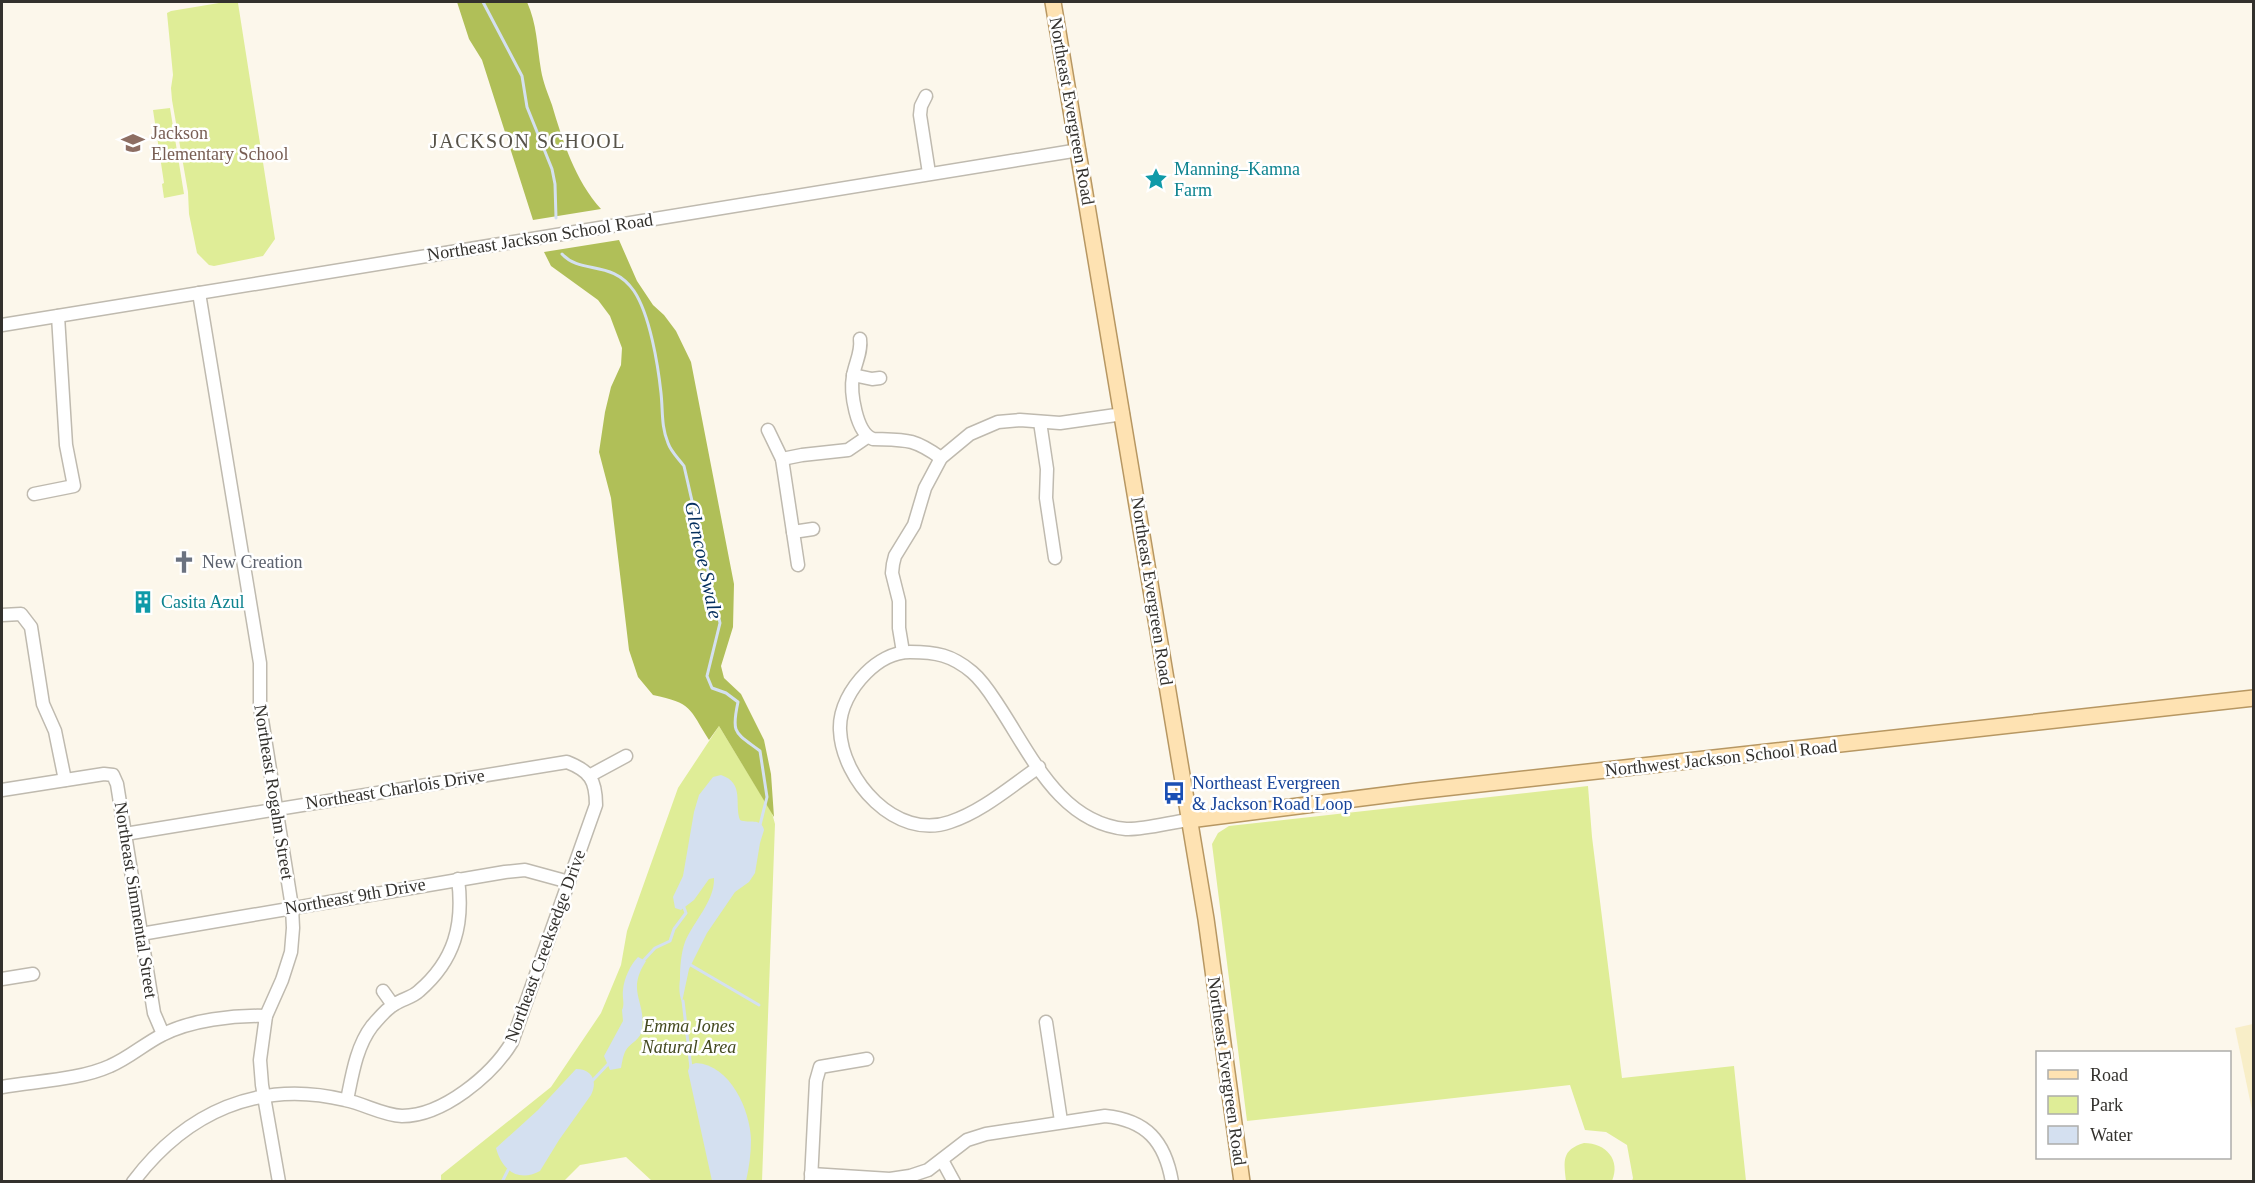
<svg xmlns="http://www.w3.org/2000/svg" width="2255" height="1183" font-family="'Times New Roman',serif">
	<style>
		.green { fill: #dfed97 }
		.forest { fill: #b0bf58 }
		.sand { fill: #f8eec8 }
		.water { fill: #d4e0f0 }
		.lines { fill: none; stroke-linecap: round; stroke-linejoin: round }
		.stream { stroke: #d4e0f0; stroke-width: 3 }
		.minor-casing { stroke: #bfbaaf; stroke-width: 15 }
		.major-casing { stroke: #b79762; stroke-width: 18 }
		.minor { stroke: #fff; stroke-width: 12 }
		.major { stroke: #fee2b2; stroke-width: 15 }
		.labels { text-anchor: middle; stroke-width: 5; stroke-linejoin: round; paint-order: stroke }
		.street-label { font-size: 18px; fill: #33312d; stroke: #fff }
		.education-label { font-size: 18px; fill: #785e54; stroke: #fff; text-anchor: start }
		.culture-label { font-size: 18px; fill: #0d838f; stroke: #fff; text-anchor: start }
		.worship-label { font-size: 18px; fill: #5b616d; stroke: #fff; text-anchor: start }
		.transit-label { font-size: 18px; fill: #164399; stroke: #fff; text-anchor: start }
		.park-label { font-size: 18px; font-style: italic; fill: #444a20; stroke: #fff }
		.neighbourhood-label { font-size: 20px; letter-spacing: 1.5px; fill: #575349; stroke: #fff }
		.water-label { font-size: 20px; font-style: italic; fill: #042f5e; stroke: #fff }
	</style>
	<rect width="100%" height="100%" fill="#fcf7eb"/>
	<g class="green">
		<polygon points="225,2 238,3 275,239 263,256 214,266 209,265 197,253 189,214 188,192 172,100 171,88 173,75 167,13 171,11"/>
		<polygon points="170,108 184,194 164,198 162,184 164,183 153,110"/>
		<polygon points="719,726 772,813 775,824 762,1181 652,1181 626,1157 580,1165 564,1181 441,1182 441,1175 551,1087 601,1013 621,965 627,931 678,788"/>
		<polygon points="1588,786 1592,837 1622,1078 1734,1066 1746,1181 1632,1181 1633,1178 1627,1145 1606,1132 1585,1130 1570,1085 1247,1121 1212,844 1218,833 1229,826"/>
		<path d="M1584 1143C1606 1143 1621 1160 1612 1181H1566C1564 1161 1561 1150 1584 1143Z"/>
	</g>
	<g class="forest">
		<path d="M457 2H527C537 24 537 46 541 70 543 82 548 94 552 105 563 142 575 180 601 209L533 220 482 60 469 39Z"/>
		<path d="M619 240 637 281 653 305 664 315 676 331 691 362 734 584 733 627 721 666 724 678 741 694 764 740 771 774 774 817 719 726 709 740C689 708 692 703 653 695L638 677 629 650 611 498 599 452 605 412 611 387 621 365 622 348 610 316 598 300 551 266 544 252Z"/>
	</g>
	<polygon class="sand" points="2253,1024 2254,1024 2253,1115 2235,1028"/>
	<g class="water">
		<path d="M721 775C745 783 734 804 740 820 749 824 761 817 764 830L760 843 755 873 749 882 735 892 707 933 689 969 682 1002C679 995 679 987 680 979 680 967 681 953 685 942 693 922 715 901 714 878L709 879 694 900 681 910 675 908 673 897 683 876 694 812 699 795 713 777Z"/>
		<path d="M638 957 646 961C626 992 646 1000 642 1029 641 1040 631 1042 626 1050 623 1055 622 1063 621 1068L610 1070 604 1056 623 1021 622 1010C625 1004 622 998 623 990 624 979 630 965 638 957Z"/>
		<path d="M696 1063C730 1065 750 1109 751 1140 751 1154 749 1168 746 1181H712L688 1071 690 1065Z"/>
		<path d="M576 1069C592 1069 598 1081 591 1095L559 1140 540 1171C518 1183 502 1170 496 1148L538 1110Z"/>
	</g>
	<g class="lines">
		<g class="stream">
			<polyline points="483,2 522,76 527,107 552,169 555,184 556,218"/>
			<path d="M562 254C581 275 612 259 634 291 650 315 658 365 661 393 663 411 661 426 668 443 671 452 679 459 684 466L720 623 707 676 712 688 726 693 738 702C731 734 735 732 760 751L767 797 760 825"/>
			<polyline points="642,962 655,948 670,941 674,929 686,913 683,905"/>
			<polyline points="689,964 759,1005"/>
			<polyline points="683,1001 691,1068"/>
			<polyline points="593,1080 611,1061"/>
			<polyline points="502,1182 508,1170"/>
		</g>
		<g class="minor-casing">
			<g id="minor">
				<polyline points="926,96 921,106 920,115 929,173"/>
				<polyline points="199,293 260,663 260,707 292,907 293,928 291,952 282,980 266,1016 260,1060 262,1085 279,1182"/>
				<polyline points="2,325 1079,150"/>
				<path d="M860 339C862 352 855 363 853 376 850 392 856 433 873 439 906 440 913 438 941 458"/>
				<polyline points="853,375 872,379 880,378"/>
				<polyline points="1040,422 1047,469 1046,498 1055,558"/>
				<polyline points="768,430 782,459 798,565"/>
				<polyline points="782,459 802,455 848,450 867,437"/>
				<polyline points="34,494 74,486 66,445 58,316"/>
				<polyline points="793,532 813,529"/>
				<polyline points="2,615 21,614 31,627 43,704 55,731 65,780"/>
				<polyline points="903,652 899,628 899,601 892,573 893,564 895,556 914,525 925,488 941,458 970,434 998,422 1020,420 1060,423 1123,414"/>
				<path d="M1039 767C1011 786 983 811 950 822 896 841 842 780 840 730 839 709 851 688 866 673 877 662 893 652 910 652 936 652 952 655 972 672 984 682 992 696 1000 708 1032 757 1061 823 1126 829 1143 830 1172 822 1189 820"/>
				<polyline points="589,776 626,756"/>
				<polyline points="2,790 104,774 113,775 117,784 125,834 154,1013 163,1034"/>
				<path d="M125 834 567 762C590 771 596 780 596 805L512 1042C492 1075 443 1116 402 1116 382 1115 365 1104 345 1100 259 1079 186 1112 133 1182"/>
				<polyline points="141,934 505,872 525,870 569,882"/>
				<polyline points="2,979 33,974"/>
				<polyline points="383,991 393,1005"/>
				<polyline points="1046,1022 1061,1121"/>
				<path d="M2 1087C36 1081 79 1080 110 1066 129 1058 144 1044 162 1035 190 1020 234 1015 266 1016"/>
				<path d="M347 1100C352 1076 356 1047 372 1026 378 1019 387 1008 395 1004 403 999 413 997 419 991 455 960 464 924 458 879"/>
				<polyline points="942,1160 954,1182"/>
				<path d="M811 1174 890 1179 910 1176 928 1170 967 1140 986 1134 1105 1116C1146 1120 1165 1141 1172 1182"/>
				<polyline points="811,1180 816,1081 820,1067 867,1059"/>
			</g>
		</g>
		<g class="major-casing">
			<g id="major">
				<polyline points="1053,2 1206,919 1242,1182"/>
				<polyline points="1189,820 1417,791 2254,698"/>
			</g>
		</g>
		<use href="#minor" class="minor"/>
		<use href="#major" class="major"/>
	</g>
	<defs>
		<g id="school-bare" transform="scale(1.8)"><path d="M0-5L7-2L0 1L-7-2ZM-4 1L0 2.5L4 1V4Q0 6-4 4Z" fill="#8d6e63" stroke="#fff" stroke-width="2.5" paint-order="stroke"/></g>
		<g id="sight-bare" transform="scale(1.8)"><path d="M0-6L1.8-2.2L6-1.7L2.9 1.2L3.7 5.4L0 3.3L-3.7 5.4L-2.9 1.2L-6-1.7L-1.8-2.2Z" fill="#0f9aa8" stroke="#fff" stroke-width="2.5" paint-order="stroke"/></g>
		<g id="church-bare" transform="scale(1.8)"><path d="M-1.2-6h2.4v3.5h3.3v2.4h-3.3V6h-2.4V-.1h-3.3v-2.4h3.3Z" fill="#6b7280" stroke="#fff" stroke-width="2.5" paint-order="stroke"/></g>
		<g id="building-bare" transform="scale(1.8)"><path d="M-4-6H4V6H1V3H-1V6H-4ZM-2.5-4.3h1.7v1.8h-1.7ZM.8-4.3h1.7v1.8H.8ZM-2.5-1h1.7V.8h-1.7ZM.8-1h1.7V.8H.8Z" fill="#0f9aa8" stroke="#fff" stroke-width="2.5" paint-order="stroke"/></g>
		<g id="bus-bare" transform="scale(1.8)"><path d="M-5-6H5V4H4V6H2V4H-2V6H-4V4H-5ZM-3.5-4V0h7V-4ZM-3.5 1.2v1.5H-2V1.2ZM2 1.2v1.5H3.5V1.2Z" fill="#1a4fb4" stroke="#fff" stroke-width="2.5" paint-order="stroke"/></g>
	</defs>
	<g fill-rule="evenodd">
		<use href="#school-bare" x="133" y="143"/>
		<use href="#sight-bare" x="1156" y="179"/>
		<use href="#church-bare" x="184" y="562"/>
		<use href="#building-bare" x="143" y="602"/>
		<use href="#bus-bare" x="1174" y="793"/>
	</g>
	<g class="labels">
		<g class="street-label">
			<text transform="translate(1072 111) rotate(80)" y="6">Northeast Evergreen Road</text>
			<text transform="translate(540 237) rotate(-9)" y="6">Northeast Jackson School Road</text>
			<text transform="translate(1152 591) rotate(81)" y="6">Northeast Evergreen Road</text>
			<text transform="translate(1721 758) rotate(-6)" y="6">Northwest Jackson School Road</text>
			<text transform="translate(395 789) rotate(-9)" y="6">Northeast Charlois Drive</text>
			<text transform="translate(274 792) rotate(81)" y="6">Northeast Rogahn Street</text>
			<text transform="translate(355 896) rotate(-10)" y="6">Northeast 9th Drive</text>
			<text transform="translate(136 900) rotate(81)" y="6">Northeast Simmental Street</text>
			<text transform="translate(545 946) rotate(-70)" y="6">Northeast Creeksedge Drive</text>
			<text transform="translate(1227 1071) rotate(82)" y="6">Northeast Evergreen Road</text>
		</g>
		<g class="education-label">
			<text x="151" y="139">Jackson<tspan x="151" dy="21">Elementary School</tspan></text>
		</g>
		<g class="culture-label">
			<text x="1174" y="175">Manning–Kamna<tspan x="1174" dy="21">Farm</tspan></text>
			<text x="161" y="608">Casita Azul</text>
		</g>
		<g class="worship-label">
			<text x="202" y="568">New Creation</text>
		</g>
		<g class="transit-label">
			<text x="1192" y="789">Northeast Evergreen<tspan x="1192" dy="21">&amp; Jackson Road Loop</tspan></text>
		</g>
		<g class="park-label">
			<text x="689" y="1032">Emma Jones<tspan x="689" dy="21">Natural Area</tspan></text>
		</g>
		<g class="neighbourhood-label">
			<text x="528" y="148">JACKSON SCHOOL</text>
		</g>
		<g class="water-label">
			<text transform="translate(704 560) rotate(78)" y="7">Glencoe Swale</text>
		</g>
	</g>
	<rect width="2255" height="1183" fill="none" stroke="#33312d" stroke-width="6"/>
	<rect x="2036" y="1051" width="195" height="108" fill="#ffffff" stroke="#adadab" stroke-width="1.5"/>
	<rect x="2048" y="1070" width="30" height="9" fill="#fee2b2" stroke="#adadab" stroke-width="1.5"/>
	<text x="2090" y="1081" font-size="18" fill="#33312d">Road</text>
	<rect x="2048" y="1096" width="30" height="18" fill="#dfed97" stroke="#adadab" stroke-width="1.5"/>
	<text x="2090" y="1111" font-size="18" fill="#33312d">Park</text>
	<rect x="2048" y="1126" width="30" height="18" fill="#d4e0f0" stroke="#adadab" stroke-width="1.5"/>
	<text x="2090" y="1141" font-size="18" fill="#33312d">Water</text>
</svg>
